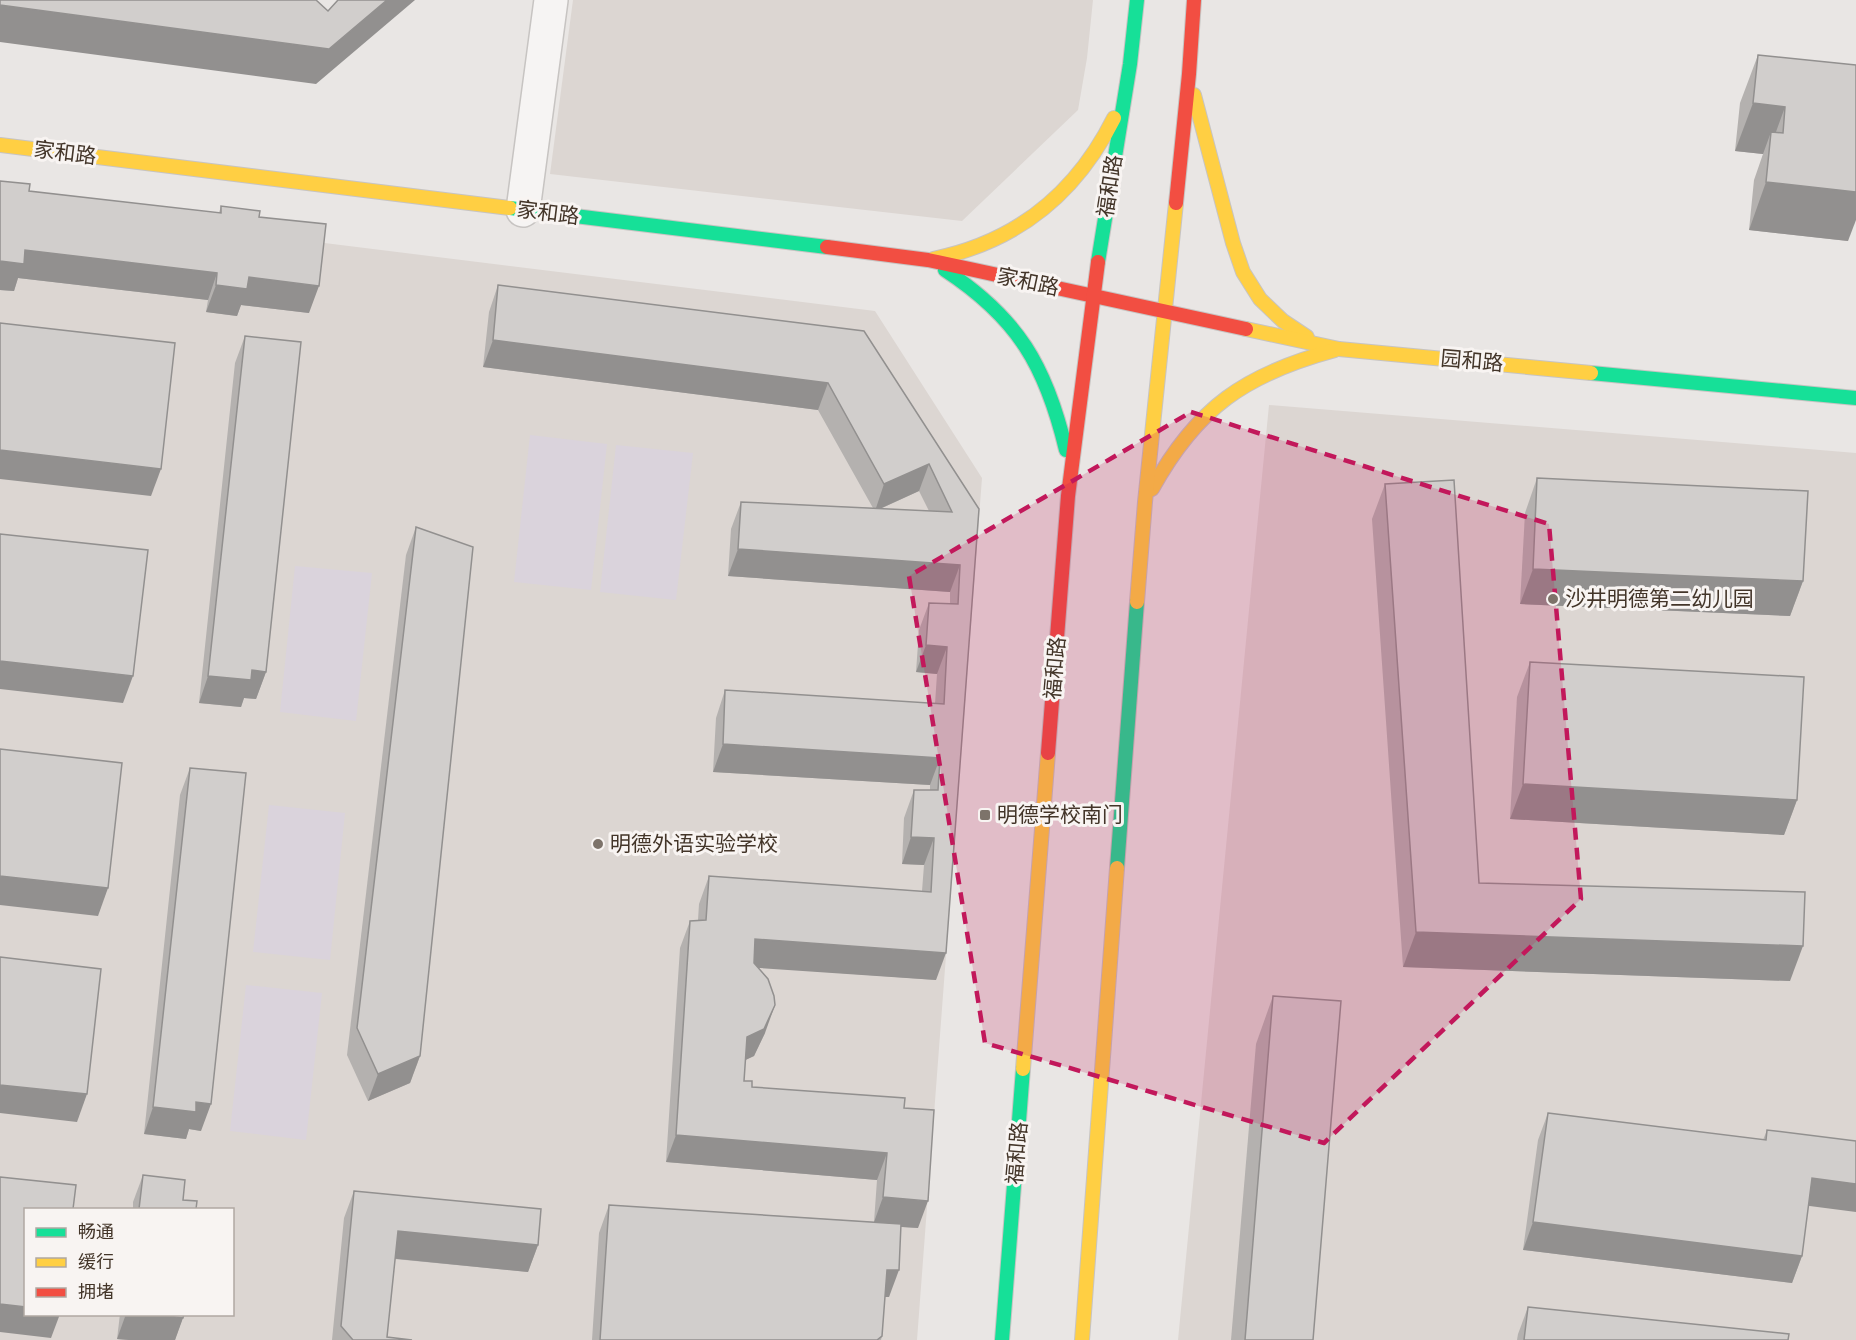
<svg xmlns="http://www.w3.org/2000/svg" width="1856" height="1340" font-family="'Sofia Sans Condensed','Noto Sans SC',sans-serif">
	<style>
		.built { fill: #dcd6d2; fill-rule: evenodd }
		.green { fill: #dad3dc }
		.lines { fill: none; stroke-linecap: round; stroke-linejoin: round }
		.street-casing { stroke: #c7c4c2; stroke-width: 36 }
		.fast-casing { stroke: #c7c4c2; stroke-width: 16 }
		.slow-casing { stroke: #c7c4c2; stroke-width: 16 }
		.jam-casing { stroke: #c7c4c2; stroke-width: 16 }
		.street { stroke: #f6f4f3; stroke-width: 33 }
		.fast { stroke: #16e098; stroke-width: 14 }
		.slow { stroke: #ffcf43; stroke-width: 14 }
		.jam { stroke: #f24e42; stroke-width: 14 }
		.wall { fill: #b4b1af; fill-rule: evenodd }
		.shaded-wall { fill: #92908f }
		.building { fill: #d1cecc; stroke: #92908f; stroke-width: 1.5 }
		.marked { fill: #c2185b; fill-opacity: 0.2; stroke: #c2185b; stroke-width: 4.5; stroke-dasharray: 12 8; stroke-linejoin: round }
		.poi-dot { fill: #7d736a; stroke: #f8f4f2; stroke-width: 2 }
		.labels { text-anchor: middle; stroke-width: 6; stroke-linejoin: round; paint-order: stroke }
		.street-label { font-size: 21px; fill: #433529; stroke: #f8f4f2 }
		.poi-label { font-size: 21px; fill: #433529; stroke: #f8f4f2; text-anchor: start }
	</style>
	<rect width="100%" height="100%" fill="#e9e6e4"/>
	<g class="built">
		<polygon points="573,0 1093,0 1087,58 1078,110 962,221 550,174"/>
		<path d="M0 203 875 311 982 478 917 1340H0ZM26 1210H232V1314H26Z"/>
		<polygon points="1269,405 1856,453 1856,1340 1178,1340"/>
	</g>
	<g class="green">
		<polygon points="530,435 607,444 591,590 514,582"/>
		<polygon points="616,445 693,453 676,600 600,592"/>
		<polygon points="295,566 372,573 356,721 280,712"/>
		<polygon points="269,805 345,813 330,960 253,952"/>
		<polygon points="246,985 322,993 306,1140 230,1131"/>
	</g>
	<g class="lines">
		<g class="street-casing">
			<polyline id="street" points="523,210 551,0"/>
		</g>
		<g class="fast-casing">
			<g id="fast">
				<polyline points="510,208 827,247"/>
				<polyline points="1098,262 1130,64 1137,0"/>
				<path d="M945 270C1018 318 1046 366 1066 450"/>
				<polyline points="1591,373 1856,398"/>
				<polyline points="1117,868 1137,602"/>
				<polyline points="1002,1340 1023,1069"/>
			</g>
		</g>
		<g class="slow-casing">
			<g id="slow">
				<polyline points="1194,95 1233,243 1243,272 1260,299 1283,321 1307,337"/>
				<polyline points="0,145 510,208"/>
				<path d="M933 259C1017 242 1076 194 1114 118"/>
				<polyline points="1246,329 1339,349 1591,373"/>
				<path d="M1152 489C1197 407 1246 374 1335 350"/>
				<polyline points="1137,602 1145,502 1176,203"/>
				<polyline points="1023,1069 1048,753"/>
				<polyline points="1082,1340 1117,868"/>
			</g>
		</g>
		<g class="jam-casing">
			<g id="jam">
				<polyline points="1176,203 1189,74 1194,0"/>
				<polyline points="827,247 928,260 1246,329"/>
				<polyline points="1048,753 1068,496 1098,262"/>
			</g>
		</g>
		<use href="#street" class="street"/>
		<use href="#fast" class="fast"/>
		<use href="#slow" class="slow"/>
		<use href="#jam" class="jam"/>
	</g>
	<g class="wall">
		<polygon points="1758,55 1856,65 1848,241 1749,230 1754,180 1763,154 1735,151 1740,103"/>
		<polygon points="0,181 29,191 219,213 221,206 259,217 309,313 241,305 237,316 206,312 208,300 18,278 14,291 0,290"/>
		<path d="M498 285 864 331 979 509 936 980 758 967 765 1033 754 1056 745 1060 744 1081 752 1087 904 1108 918 1228 901 1227 889 1297H885L882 1336 881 1340H592L599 1233 609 1205 874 1222 877 1180 666 1162 680 948 690 921 698 920 699 904 709 876 922 891 924 865 902 864 904 818 914 790H930V785L713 772 716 718 725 690 935 704 937 674 916 672 919 630 929 603 950 604V592L728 576 731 529 741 502 873 508 818 410 483 367 489 312ZM919 491 929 511 880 509Z"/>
		<polygon points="245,336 266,672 256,699 244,698 241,707 199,703 235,363"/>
		<polygon points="1537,478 1803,581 1790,616 1520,604 1525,513"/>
		<polygon points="1385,484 1479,883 1790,981 1403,967 1372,519"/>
		<polygon points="416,527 420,1056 410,1083 368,1101 347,1055 406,555"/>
		<polygon points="1530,662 1797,800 1784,835 1510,819 1517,697"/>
		<polygon points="190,768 201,1131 189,1129 186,1139 144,1134 180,795"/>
		<polygon points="1273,996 1313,1340 1231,1340 1256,1044"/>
		<polygon points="1548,1113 1763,1140 1767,1130 1808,1206 1802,1256 1792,1283 1523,1250 1538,1140"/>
		<polygon points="143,1175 183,1200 196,1209 133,1209 133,1202"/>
		<polygon points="354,1191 538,1245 528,1272 395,1259 387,1337 412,1340 332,1340 344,1218"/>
		<polygon points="1528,1307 1788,1340 1517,1340 1518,1334"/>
		<polygon points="120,1314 184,1314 175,1340 129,1340 117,1339"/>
	</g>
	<g class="shaded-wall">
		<polygon points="387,0 415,0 316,84 0,42 0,5 329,49"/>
		<polygon points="1753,103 1785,107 1769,151 1771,132 1763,154 1735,151"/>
		<polygon points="1766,182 1856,192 1856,220 1848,241 1749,230"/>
		<polygon points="25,250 217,273 208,300 18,278 14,291 0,290 0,261"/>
		<polygon points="249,277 319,286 309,313 241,305 237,316 206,312 216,285"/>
		<polygon points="493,340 828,383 818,410 483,367"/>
		<polygon points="0,450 161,469 151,496 0,479"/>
		<polygon points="929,464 919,491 875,511 884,484"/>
		<polygon points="738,549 960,565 950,592 728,576"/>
		<polygon points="1533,569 1803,581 1790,616 1520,604"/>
		<polygon points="926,645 947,647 937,674 916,672"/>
		<polygon points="0,661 133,676 123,703 0,689"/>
		<polygon points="252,670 266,672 256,699 244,698 241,707 199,703 208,676"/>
		<polygon points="723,744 940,758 930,785 713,772"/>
		<polygon points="1523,784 1797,800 1784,835 1510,819"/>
		<polygon points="911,837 934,838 924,865 902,864"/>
		<polygon points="0,876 108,888 98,916 0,905"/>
		<polygon points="1416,932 1803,946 1790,981 1403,967"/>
		<polygon points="755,939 946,953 936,980 745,967"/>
		<polygon points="775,1005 765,1033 754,1056 737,1064 747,1037"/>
		<polygon points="420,1056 410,1083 368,1101 378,1074"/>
		<polygon points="0,1085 87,1094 77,1122 0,1113"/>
		<polygon points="196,1102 211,1104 201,1131 189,1129 186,1139 144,1134 153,1107"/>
		<polygon points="676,1135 887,1153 877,1180 666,1162"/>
		<polygon points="1812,1178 1856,1184 1856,1212 1802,1205"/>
		<polygon points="883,1197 928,1201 918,1228 873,1225"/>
		<polygon points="1533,1222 1802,1256 1792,1283 1523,1250"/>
		<polygon points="398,1231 538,1245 528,1272 388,1258"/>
		<polygon points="887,1270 899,1270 889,1297 877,1297"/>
		<polygon points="0,1304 26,1307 26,1314 60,1314 51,1338 0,1332"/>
		<polygon points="126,1314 153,1314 183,1318 175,1340 129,1340 117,1339"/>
	</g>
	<g class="building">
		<polygon points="0,0 316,0 328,11 338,0 387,0 329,49 0,5"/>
		<polygon points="1758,55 1856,65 1856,192 1766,182 1771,132 1783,133 1785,107 1753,103"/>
		<polygon points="0,181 30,184 29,191 221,213 221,206 260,211 259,217 326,224 319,286 249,277 247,289 216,285 217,273 25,250 24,264 0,261"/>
		<polygon points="498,285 864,331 979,509 946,953 755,939 754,963 768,979 774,996 775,1005 764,1029 747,1037 744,1081 752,1081 752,1087 905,1098 904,1108 934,1110 928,1201 883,1197 887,1153 676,1135 690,921 706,920 709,876 931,892 934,838 911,837 914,790 938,790 940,758 723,744 725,690 944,704 947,647 926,645 929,603 958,604 960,565 738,549 741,502 952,512 929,464 884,484 828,383 493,340"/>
		<polygon points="0,323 175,343 161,469 0,450"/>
		<polygon points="245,336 301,342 266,672 252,670 251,680 208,676"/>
		<polygon points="1537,478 1808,491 1803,581 1533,569"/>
		<polygon points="1454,480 1479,883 1805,892 1803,946 1416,932 1385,484"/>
		<polygon points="416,527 473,547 420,1056 378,1074 357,1028"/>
		<polygon points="0,534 148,550 133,676 0,661"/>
		<polygon points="1530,662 1804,677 1797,800 1523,784"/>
		<polygon points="0,749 122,763 108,888 0,876"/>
		<polygon points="190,768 246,773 211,1104 196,1102 196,1112 153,1107"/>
		<polygon points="0,957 101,969 87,1094 0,1085"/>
		<polygon points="1273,996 1341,1001 1313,1340 1245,1340"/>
		<polygon points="1548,1113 1766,1140 1767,1130 1856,1141 1856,1184 1812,1178 1802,1256 1533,1222"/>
		<polygon points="143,1175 185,1180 183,1200 197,1201 196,1209 139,1209"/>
		<polygon points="0,1177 76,1185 73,1209 26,1209 26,1307 0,1304"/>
		<polygon points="354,1191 541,1209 538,1245 398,1231 387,1337 412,1340 353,1340 341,1326"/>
		<polygon points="609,1205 901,1224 899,1270 887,1270 882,1336 877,1340 600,1340"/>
		<polygon points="1528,1307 1789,1334 1788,1340 1524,1340"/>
		<polygon points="153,1314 184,1314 183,1318"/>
	</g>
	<path class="marked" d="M1191 412 1549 524 1581 899 1324 1143 985 1043 909 576Z"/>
	<g class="poi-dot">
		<circle cx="1553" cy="599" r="6"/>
		<rect x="979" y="809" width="12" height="12" rx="3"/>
		<circle cx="598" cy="844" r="6"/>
	</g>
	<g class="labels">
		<g class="street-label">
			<text transform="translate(65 153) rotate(7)" y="7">家和路</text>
			<text transform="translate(1110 186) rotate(-81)" y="7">福和路</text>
			<text transform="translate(548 213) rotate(7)" y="7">家和路</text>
			<text transform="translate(1028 282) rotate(12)" y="7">家和路</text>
			<text transform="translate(1472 361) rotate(5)" y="7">园和路</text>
			<text transform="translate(1055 668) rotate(-85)" y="7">福和路</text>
			<text transform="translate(1017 1153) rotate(-85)" y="7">福和路</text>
		</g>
		<g class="poi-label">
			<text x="1565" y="606">沙井明德第二幼儿园</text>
			<text x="997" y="822">明德学校南门</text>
			<text x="610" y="851">明德外语实验学校</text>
		</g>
	</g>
	<rect x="24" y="1208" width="210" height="108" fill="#f8f4f2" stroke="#b0a8a2" stroke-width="1.5"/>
	<rect x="36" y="1228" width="30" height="9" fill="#16e098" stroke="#b0a8a2" stroke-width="1.5"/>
	<text x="78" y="1238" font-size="18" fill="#433529">畅通</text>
	<rect x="36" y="1258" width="30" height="9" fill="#ffcf43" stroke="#b0a8a2" stroke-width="1.5"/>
	<text x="78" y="1268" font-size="18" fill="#433529">缓行</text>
	<rect x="36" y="1288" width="30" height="9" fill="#f24e42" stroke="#b0a8a2" stroke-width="1.5"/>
	<text x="78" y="1298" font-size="18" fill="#433529">拥堵</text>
</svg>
